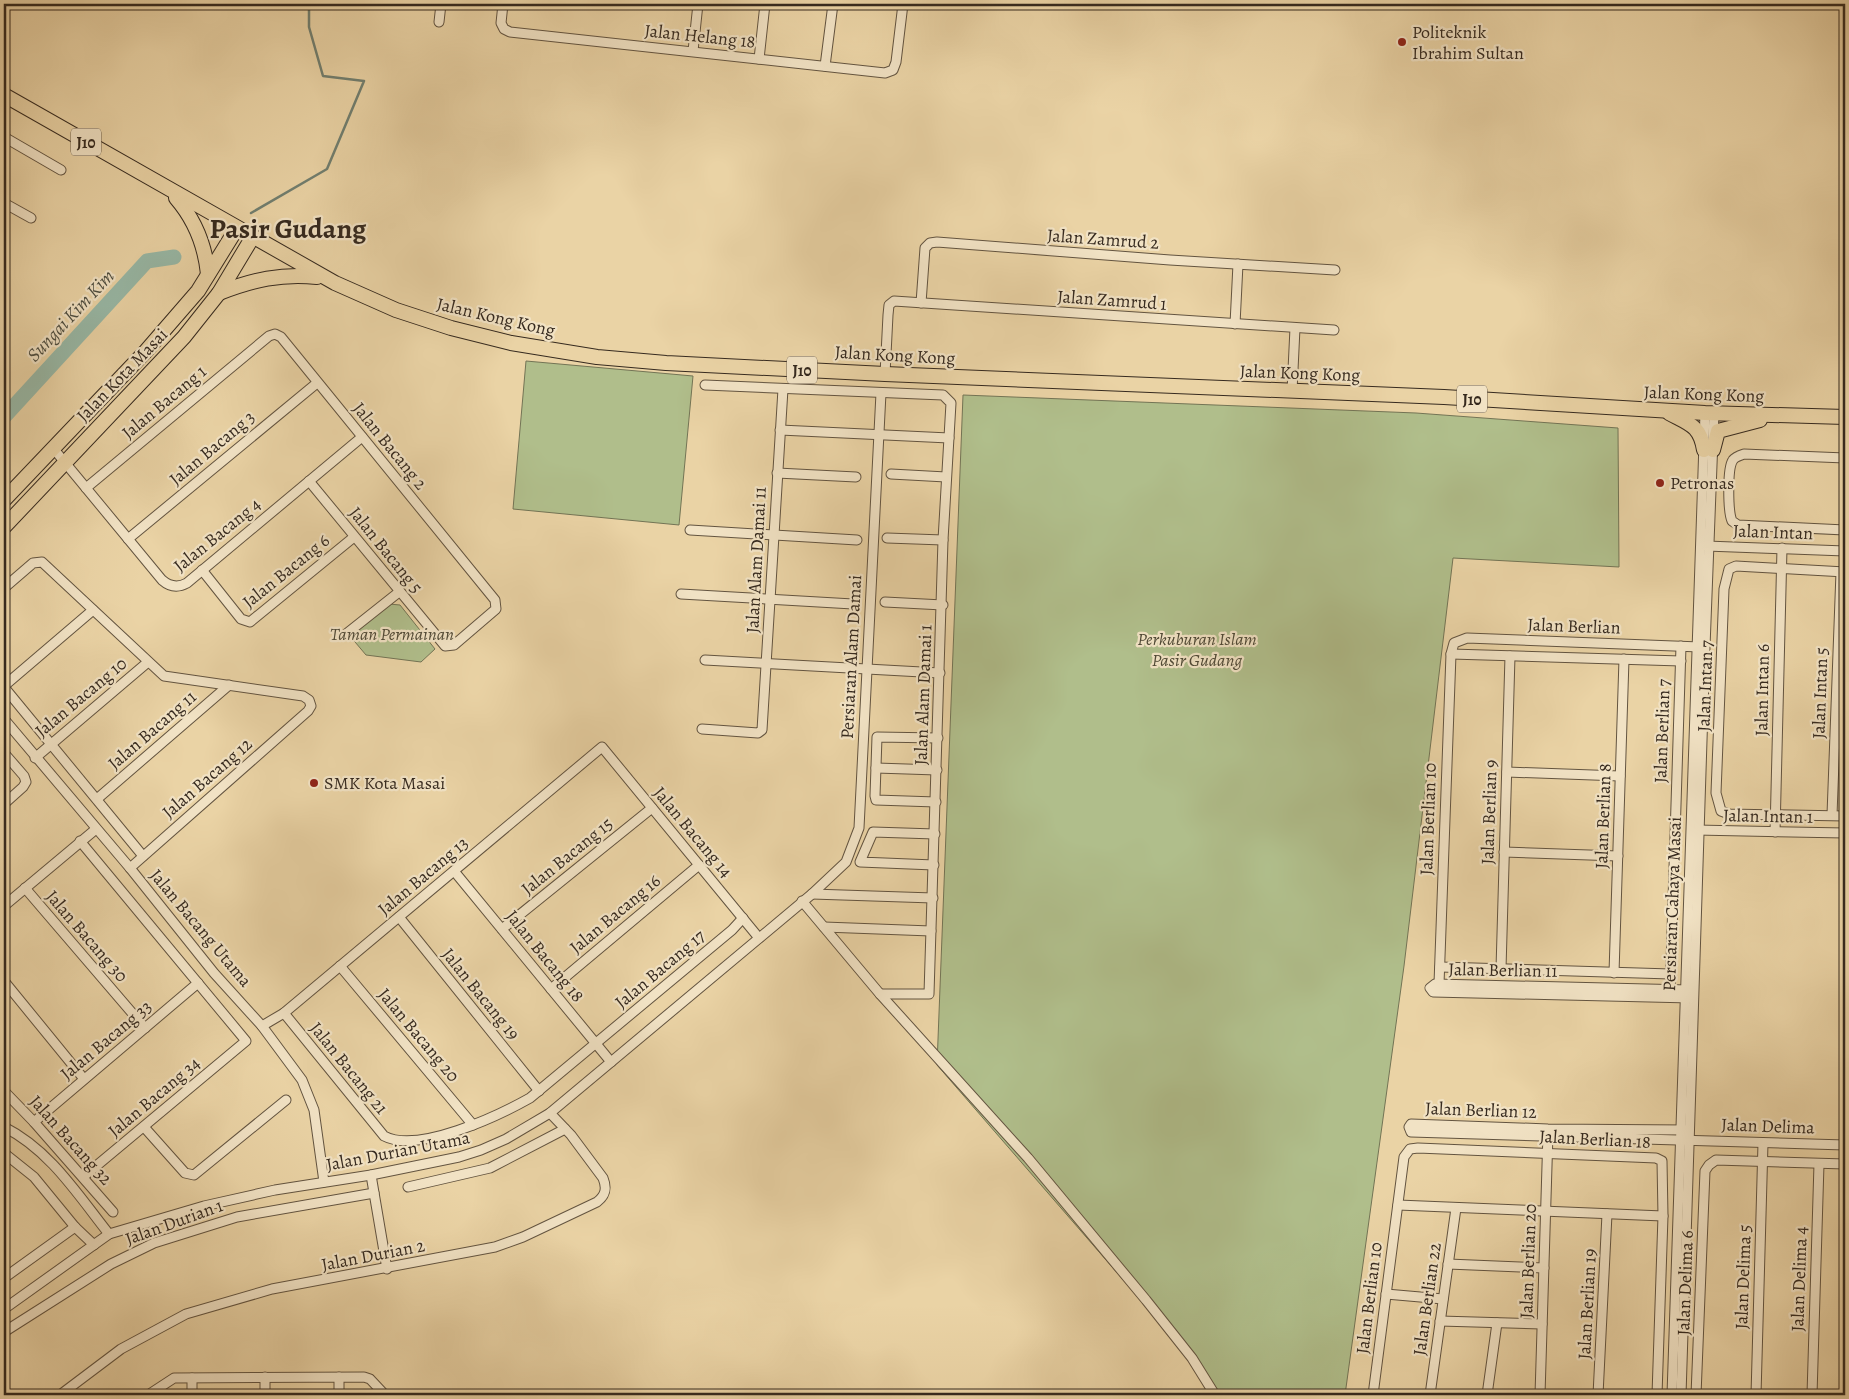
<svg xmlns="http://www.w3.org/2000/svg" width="1849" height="1399" font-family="Alegreya,serif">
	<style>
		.green { fill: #b0be8b; stroke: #737455 }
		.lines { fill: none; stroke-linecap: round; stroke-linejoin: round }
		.stream { stroke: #717f70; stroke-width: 2.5 }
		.river { stroke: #98b8a6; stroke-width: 15 }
		.minor-casing { stroke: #635440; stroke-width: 11 }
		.primary-casing { stroke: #362a1f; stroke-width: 16 }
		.minor { stroke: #f1e2c4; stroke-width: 9 }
		.primary { stroke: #ead3a5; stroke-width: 14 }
		.poi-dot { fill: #8f2418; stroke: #f1e2c4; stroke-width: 2 }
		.labels { text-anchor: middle; stroke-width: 4.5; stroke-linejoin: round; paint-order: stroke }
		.shield { fill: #f1e2c4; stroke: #6e6150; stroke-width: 1 }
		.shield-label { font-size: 16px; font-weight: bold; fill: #362a1f }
		.poi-label { font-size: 18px; fill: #362a1f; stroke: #f1e2c4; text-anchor: start }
		.street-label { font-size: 18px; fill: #362a1f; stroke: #f1e2c4 }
		.park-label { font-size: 18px; font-style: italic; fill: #4e4835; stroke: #f1e2c4 }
		.water-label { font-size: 19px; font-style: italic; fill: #4e4e41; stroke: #f1e2c4 }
		.town-label { font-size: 28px; font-weight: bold; fill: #362a1f; stroke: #f1e2c4 }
	</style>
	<rect width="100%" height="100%" fill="#ead3a5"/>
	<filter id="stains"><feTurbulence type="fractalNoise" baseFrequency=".004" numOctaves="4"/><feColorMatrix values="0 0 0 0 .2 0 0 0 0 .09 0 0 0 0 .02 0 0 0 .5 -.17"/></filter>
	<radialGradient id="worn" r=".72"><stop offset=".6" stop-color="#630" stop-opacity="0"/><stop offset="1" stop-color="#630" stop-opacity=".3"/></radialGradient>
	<g class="green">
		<polygon points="526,361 693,376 679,525 513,509"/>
		<polygon points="963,395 1416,413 1618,428 1619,567 1453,558 1404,966 1345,1395 1218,1395 1204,1373 937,1065"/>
		<polygon points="389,604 400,605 435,649 421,662 366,655 350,636"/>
	</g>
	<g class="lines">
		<polyline class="stream" points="251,213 327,169 364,81 323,76 309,27 309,4"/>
		<polyline class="river" points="4,417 147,261 174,257"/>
		<g class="minor-casing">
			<g id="minor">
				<polyline points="503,4 501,23 504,29 510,32 885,73 893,70 896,62 903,4"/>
				<polyline points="439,22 441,4"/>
				<polyline points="693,51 698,4"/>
				<polyline points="759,59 765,4"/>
				<polyline points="825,66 833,4"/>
				<polyline points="4,137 61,170"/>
				<polyline points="4,203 31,218"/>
				<polyline points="921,303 925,248 930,243 937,242 1170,260 1335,270"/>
				<polyline points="1235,324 1238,264"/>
				<polyline points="885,374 888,315 889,305 894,301 1334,330"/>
				<polyline points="705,385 943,395 951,403 943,540 929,994 880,994"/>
				<polyline points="1292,391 1295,328"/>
				<polyline points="780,430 949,438"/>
				<path d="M53 448 162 580C170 587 178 588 187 583L362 437"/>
				<path d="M1845 458 1744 454C1741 455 1735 457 1733 460 1727 468 1728 512 1732 521L1738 525 1845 530"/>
				<polyline points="777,473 856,477"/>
				<polyline points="891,474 946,477"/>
				<polyline points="86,488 269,336 275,334 281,337 495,600 496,609 454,645 445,646 309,481"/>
				<polyline points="690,530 857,540"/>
				<polyline points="887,538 943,540"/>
				<polyline points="128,539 317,383"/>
				<polyline points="1706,546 1845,551"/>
				<polyline points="202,570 241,619 250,622 354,537"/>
				<polyline points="1845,572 1736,566 1729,569 1724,589 1716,793 1721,811 1729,814 1845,816"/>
				<polyline points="4,588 33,563 42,562 164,676 303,696 309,700 311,706 308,711 130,868"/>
				<polyline points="681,594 853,604"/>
				<polyline points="885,602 943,605"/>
				<polyline points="346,634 399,592"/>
				<polyline points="1451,654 1681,661"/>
				<polyline points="705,660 940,673"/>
				<polyline points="4,686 93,610"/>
				<polyline points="4,687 143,856"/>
				<polyline points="4,719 130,868 214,973 262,1026 302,1080 314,1110 324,1182"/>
				<polyline points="702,729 758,733 762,730 783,389"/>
				<polyline points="4,753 24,776 26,782 23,787 4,804"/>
				<polyline points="35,758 148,662"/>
				<polyline points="876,768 937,770"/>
				<polyline points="1507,772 1620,776"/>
				<polyline points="97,799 229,685"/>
				<polyline points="936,802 876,800 875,796 877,737 938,738"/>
				<polyline points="1832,815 1841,572"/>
				<polyline points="1696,830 1845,833"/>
				<polyline points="1775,832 1782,548"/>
				<polyline points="80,841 246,1041 83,1177"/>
				<polyline points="1504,852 1618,856"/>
				<polyline points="934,865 860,862 873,832 935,834"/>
				<polyline points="454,871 611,1062"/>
				<polyline points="25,888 145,1028"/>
				<polyline points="812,894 933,898"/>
				<polyline points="802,901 880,994 1028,1158 1146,1300 1192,1358 1215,1395"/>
				<polyline points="4,906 96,829"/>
				<polyline points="399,917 539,1091"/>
				<polyline points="824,927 931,931"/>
				<polyline points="502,929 652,808"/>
				<polyline points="340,966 473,1125"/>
				<polyline points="1440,967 1671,974"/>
				<polyline points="1501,969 1510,656"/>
				<polyline points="1614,973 1624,659"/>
				<polyline points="4,981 84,1079"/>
				<polyline points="1439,984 1451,654 1454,643 1467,638 1700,647"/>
				<polyline points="551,989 699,865"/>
				<polyline points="1689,990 1435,984 1430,988 1433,992 1691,998"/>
				<polyline points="1670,995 1681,646"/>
				<path d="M284 1013 384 1136C418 1154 498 1116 530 1098L732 930 743 918"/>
				<polyline points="262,1026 284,1013 602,747 759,938"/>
				<polyline points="4,1091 34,1122 113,1212"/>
				<polyline points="34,1122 198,983"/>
				<path d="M4 1127C50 1150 78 1195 109 1234"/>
				<polyline points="144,1127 185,1173 194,1175 286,1100"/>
				<polyline points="1687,1130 1548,1129 1411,1124 1409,1127 1411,1132 1845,1145"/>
				<polyline points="4,1153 34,1177 75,1227 94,1245"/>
				<polyline points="371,1175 387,1269"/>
				<polyline points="408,1187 490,1168 565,1129"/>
				<polyline points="1398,1205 1663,1216"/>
				<polyline points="1448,1264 1544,1268"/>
				<polyline points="4,1278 75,1227"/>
				<polyline points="1386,1294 1443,1299"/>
				<polyline points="4,1309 109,1234 204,1206 275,1190 371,1175 459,1157 481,1150 506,1139 550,1113 812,894 846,862 859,828 881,393"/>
				<polyline points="1440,1321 1542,1324"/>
				<polyline points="4,1332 111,1264 154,1243 237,1217 374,1193"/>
				<polyline points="192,1378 192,1395"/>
				<path d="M60 1395 121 1349 186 1314 272 1289 495 1247 523 1237 597 1202C606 1195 607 1188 603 1178L571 1135 550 1113"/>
				<polyline points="148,1395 174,1378 364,1377 370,1379 385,1395"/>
				<polyline points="265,1395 265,1377"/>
				<polyline points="339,1395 339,1377"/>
				<polyline points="1373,1395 1404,1157 1410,1149 1418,1148 1656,1158 1662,1161 1663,1216 1657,1395"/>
				<polyline points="1430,1395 1456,1208"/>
				<polyline points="1487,1395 1497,1323"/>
				<polyline points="1540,1395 1548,1133"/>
				<polyline points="1598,1395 1607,1214"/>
				<polyline points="1672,1395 1705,413"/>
				<polyline points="1681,1395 1705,647 1714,413"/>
				<polyline points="1696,1395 1705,1171 1709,1165 1716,1160 1845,1164"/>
				<polyline points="1756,1395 1763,1143"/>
				<polyline points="1812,1395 1819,1164"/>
			</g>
		</g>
		<g class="primary-casing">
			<g id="primary">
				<polyline points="4,95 335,283 396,310 451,328 511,343 597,357 666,363 885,374 1444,397 1705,413 1845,417"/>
				<path d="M176 198C195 220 205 245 208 274"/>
				<path d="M219 293C252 280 282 273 317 277"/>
				<path d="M1669 413C1689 424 1700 425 1704 450"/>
				<polyline points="1713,450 1718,431 1760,420"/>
				<polyline points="4,500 146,351 198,291 237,228"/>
				<polyline points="4,527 184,337 219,293 252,238"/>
			</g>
		</g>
		<use href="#minor" class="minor"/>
		<use href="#primary" class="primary"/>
	</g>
	<g class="poi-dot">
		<circle cx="1402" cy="42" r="5"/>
		<circle cx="1660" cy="483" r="5"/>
		<circle cx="314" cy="783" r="5"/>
	</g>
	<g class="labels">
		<g class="shield">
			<rect x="71" y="128.5" width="30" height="27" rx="4"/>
			<rect x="787" y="356.5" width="30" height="27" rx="4"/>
			<rect x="1457" y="385.5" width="30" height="27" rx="4"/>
		</g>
		<g class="shield-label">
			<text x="86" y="148">J10</text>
			<text x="802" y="376">J10</text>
			<text x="1472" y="405">J10</text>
		</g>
		<g class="poi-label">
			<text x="1412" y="38">Politeknik<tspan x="1412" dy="21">Ibrahim Sultan</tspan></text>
			<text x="1670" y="489">Petronas</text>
			<text x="324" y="789">SMK Kota Masai</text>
		</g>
		<g class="street-label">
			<text transform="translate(700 36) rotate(6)" y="6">Jalan Helang 18</text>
			<text transform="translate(1103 239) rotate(4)" y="6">Jalan Zamrud 2</text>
			<text transform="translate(1112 300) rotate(4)" y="6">Jalan Zamrud 1</text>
			<text transform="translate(496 317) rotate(13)" y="6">Jalan Kong Kong</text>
			<text transform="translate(895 355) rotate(3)" y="6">Jalan Kong Kong</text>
			<text transform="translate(1300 373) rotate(2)" y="6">Jalan Kong Kong</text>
			<text transform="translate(122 375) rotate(-46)" y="6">Jalan Kota Masai</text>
			<text transform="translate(1704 394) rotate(2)" y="6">Jalan Kong Kong</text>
			<text transform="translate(164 402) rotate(-40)" y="6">Jalan Bacang 1</text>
			<text transform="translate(390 446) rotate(51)" y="6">Jalan Bacang 2</text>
			<text transform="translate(212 448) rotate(-40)" y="6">Jalan Bacang 3</text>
			<text transform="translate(1773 532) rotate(2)" y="6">Jalan Intan</text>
			<text transform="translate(217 535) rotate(-39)" y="6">Jalan Bacang 4</text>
			<text transform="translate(386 550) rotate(51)" y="6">Jalan Bacang 5</text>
			<text transform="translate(756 560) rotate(-87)" y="6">Jalan Alam Damai 11</text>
			<text transform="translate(286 571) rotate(-39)" y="6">Jalan Bacang 6</text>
			<text transform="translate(1574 626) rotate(2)" y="6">Jalan Berlian</text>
			<text transform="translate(851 657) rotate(-87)" y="6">Persiaran Alam Damai</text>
			<text transform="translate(1705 686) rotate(-88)" y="6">Jalan Intan 7</text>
			<text transform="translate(1762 690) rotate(-89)" y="6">Jalan Intan 6</text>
			<text transform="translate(1820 693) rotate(-88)" y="6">Jalan Intan 5</text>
			<text transform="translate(923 695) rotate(-88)" y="6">Jalan Alam Damai 1</text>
			<text transform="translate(81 697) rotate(-40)" y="6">Jalan Bacang 10</text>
			<text transform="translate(152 730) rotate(-41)" y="6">Jalan Bacang 11</text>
			<text transform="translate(1662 731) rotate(-88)" y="6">Jalan Berlian 7</text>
			<text transform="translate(207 778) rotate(-41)" y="6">Jalan Bacang 12</text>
			<text transform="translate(1489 812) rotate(-88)" y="6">Jalan Berlian 9</text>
			<text transform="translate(1603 816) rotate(-88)" y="6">Jalan Berlian 8</text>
			<text transform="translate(1768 816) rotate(1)" y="6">Jalan Intan 1</text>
			<text transform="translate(1428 819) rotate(-88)" y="6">Jalan Berlian 10</text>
			<text transform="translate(693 832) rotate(50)" y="6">Jalan Bacang 14</text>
			<text transform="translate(567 856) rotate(-39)" y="6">Jalan Bacang 15</text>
			<text transform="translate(423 876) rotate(-40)" y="6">Jalan Bacang 13</text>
			<text transform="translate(1672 904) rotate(-88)" y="6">Persiaran Cahaya Masai</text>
			<text transform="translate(615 914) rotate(-40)" y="6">Jalan Bacang 16</text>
			<text transform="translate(201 928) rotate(50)" y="6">Jalan Bacang Utama</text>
			<text transform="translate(87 936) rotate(49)" y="6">Jalan Bacang 30</text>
			<text transform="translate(545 956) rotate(51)" y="6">Jalan Bacang 18</text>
			<text transform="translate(660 969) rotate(-40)" y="6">Jalan Bacang 17</text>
			<text transform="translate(1503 970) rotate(1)" y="6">Jalan Berlian 11</text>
			<text transform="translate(481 994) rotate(51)" y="6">Jalan Bacang 19</text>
			<text transform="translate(419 1035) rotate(50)" y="6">Jalan Bacang 20</text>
			<text transform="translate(106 1040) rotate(-40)" y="6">Jalan Bacang 33</text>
			<text transform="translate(349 1068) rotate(51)" y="6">Jalan Bacang 21</text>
			<text transform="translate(154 1097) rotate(-40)" y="6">Jalan Bacang 34</text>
			<text transform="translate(1481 1110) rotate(2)" y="6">Jalan Berlian 12</text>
			<text transform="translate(1768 1126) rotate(2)" y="6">Jalan Delima</text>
			<text transform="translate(1595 1139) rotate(3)" y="6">Jalan Berlian 18</text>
			<text transform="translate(71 1140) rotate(48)" y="6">Jalan Bacang 32</text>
			<text transform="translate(398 1151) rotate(-11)" y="6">Jalan Durian Utama</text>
			<text transform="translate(174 1222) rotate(-20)" y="6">Jalan Durian 1</text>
			<text transform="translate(373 1255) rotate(-11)" y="6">Jalan Durian 2</text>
			<text transform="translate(1528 1261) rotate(-88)" y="6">Jalan Berlian 20</text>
			<text transform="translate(1743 1277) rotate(-88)" y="6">Jalan Delima 5</text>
			<text transform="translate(1799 1279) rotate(-88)" y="6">Jalan Delima 4</text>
			<text transform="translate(1685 1283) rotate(-88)" y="6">Jalan Delima 6</text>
			<text transform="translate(1369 1298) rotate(-83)" y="6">Jalan Berlian 10</text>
			<text transform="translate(1427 1299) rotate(-82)" y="6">Jalan Berlian 22</text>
			<text transform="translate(1587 1304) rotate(-87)" y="6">Jalan Berlian 19</text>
		</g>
		<g class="park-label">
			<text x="392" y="640">Taman Permainan</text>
			<text x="1197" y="645">Perkuburan Islam<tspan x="1197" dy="21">Pasir Gudang</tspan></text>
		</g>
		<g class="water-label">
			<text transform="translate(70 315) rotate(-47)" y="7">Sungai Kim Kim</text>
		</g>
		<g class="town-label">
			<text x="288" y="238">Pasir Gudang</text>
		</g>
	</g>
	<rect width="1849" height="1399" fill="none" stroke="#ead3a5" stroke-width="20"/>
	<rect x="5" y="5" width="1839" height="1389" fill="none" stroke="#362a1f" stroke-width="2.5"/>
	<rect x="10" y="10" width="1829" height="1379" fill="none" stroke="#362a1f"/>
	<rect width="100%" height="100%" filter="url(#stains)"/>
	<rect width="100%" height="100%" fill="url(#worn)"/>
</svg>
